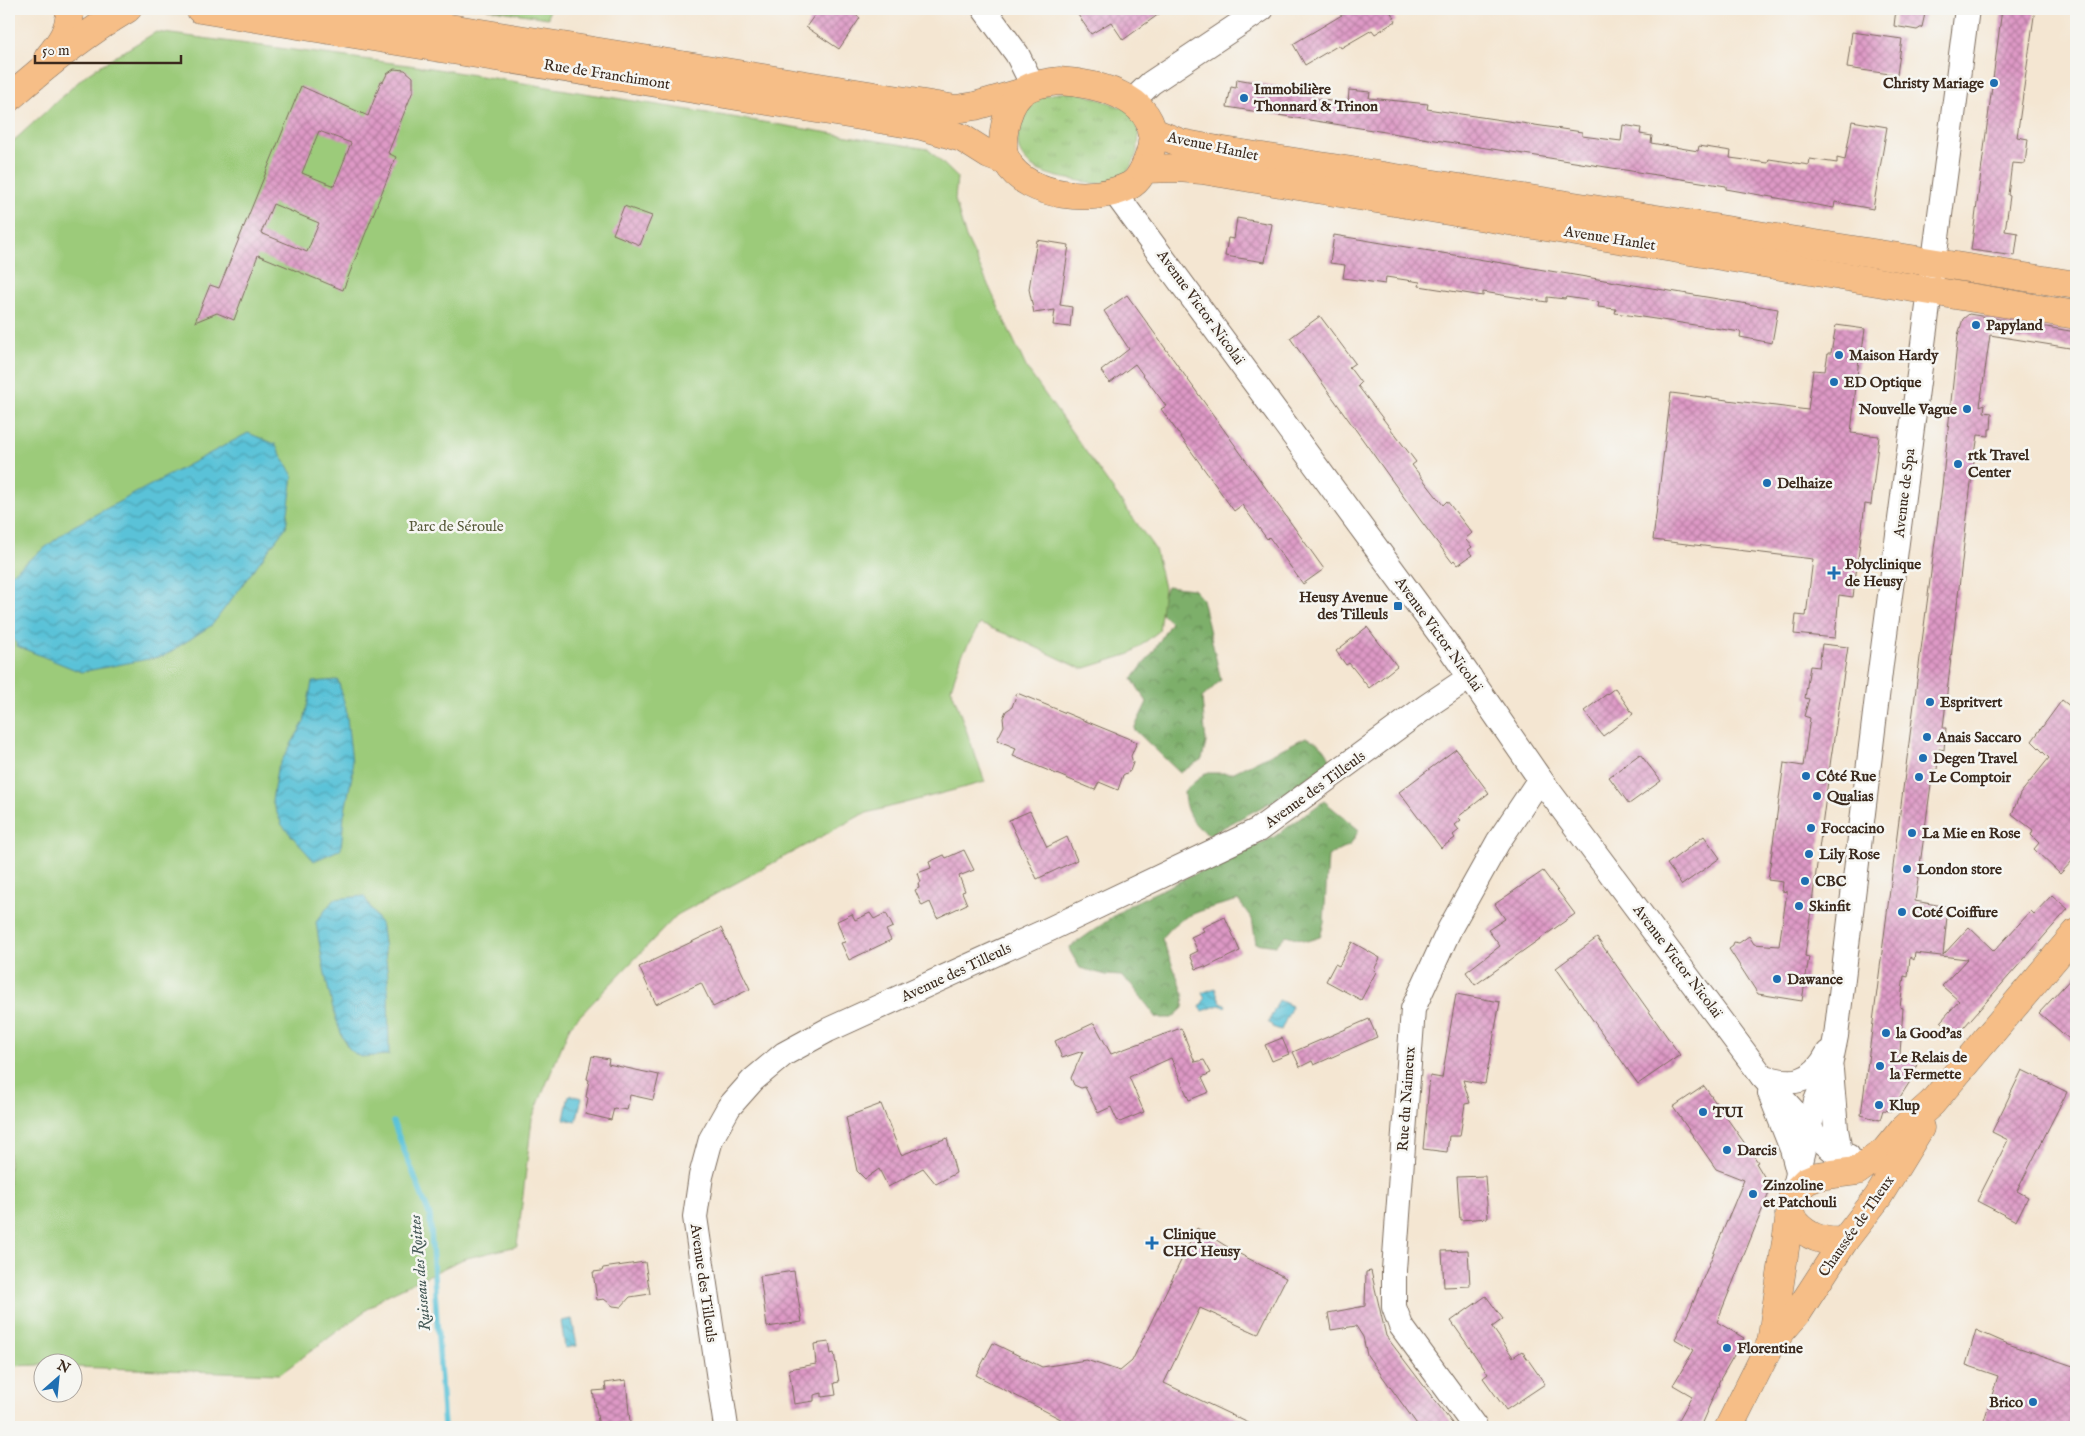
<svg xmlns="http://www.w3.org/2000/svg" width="2085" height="1436" font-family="'IM FELL English',serif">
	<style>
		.grass { fill: url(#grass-tufts); stroke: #6c7a4c }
		.forest { fill: url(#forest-crowns); stroke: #5c6c44 }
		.park { fill: #9ccb7a; stroke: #6c7a4c }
		.water { fill: url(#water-waves); stroke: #4a767b }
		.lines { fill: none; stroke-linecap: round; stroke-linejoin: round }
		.stream { stroke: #5ac2d8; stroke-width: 5.5 }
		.building { fill: url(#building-cross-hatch); fill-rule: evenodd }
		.minor-casing { stroke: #7c6c5d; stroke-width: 26 }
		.major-casing { stroke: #7c6c5d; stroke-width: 29 }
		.highway-casing { stroke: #7c6c5d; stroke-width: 29 }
		.minor { stroke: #fff; stroke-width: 24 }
		.major { stroke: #f6be87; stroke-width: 28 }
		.highway { stroke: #f6be87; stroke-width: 28 }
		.poi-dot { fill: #1f6fb2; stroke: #f6f6f2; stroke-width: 2 }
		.labels { text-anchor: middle; stroke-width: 5; stroke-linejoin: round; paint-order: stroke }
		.street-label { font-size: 15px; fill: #3b2a1e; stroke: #f6f6f2 }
		.poi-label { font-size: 15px; font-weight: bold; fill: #3b2a1e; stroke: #f6f6f2; text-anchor: start }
		.park-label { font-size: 15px; fill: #585a3a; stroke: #f6f6f2 }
		.water-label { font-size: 16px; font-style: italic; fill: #445856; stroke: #f6f6f2 }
	</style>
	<defs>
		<pattern id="grass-tufts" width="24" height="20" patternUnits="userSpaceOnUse" patternTransform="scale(1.25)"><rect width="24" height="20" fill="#9ccb7a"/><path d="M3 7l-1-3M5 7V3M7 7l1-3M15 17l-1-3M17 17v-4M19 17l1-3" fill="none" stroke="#87ae69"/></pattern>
		<pattern id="forest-crowns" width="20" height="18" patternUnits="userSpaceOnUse" patternTransform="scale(1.25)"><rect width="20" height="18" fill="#7daf6a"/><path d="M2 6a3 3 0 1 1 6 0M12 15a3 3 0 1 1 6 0" fill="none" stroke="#688f57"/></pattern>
		<pattern id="water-waves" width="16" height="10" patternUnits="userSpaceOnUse" patternTransform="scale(1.25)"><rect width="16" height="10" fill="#5ac2d8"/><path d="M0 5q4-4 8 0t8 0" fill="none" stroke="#4c9eaf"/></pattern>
		<pattern id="building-cross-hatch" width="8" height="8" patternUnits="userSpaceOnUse" patternTransform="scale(1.25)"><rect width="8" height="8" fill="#de99c6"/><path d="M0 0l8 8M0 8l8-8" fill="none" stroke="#b57da0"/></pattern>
	</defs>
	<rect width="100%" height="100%" fill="#f6f6f2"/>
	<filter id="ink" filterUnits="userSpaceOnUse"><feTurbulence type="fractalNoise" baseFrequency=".02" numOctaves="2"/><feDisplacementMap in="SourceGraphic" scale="10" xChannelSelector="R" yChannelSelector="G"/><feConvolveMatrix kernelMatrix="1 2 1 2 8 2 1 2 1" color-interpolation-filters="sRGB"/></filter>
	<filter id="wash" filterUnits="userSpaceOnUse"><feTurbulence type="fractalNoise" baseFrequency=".0096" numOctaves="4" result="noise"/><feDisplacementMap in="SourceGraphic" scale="20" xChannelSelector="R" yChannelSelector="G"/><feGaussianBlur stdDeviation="1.12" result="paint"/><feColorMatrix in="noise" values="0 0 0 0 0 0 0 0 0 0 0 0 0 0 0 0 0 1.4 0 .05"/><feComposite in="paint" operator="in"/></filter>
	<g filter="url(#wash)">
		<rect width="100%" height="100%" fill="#f4e6d2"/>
		<path class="grass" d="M1074 91C1085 95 1121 105 1128 111 1147 129 1139 170 1116 180 1101 186 1090 183 1075 180 1038 175 1006 162 1022 119 1025 112 1032 99 1041 97 1051 93 1064 93 1074 91Z"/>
		<g class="forest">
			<polygon points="1167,586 1193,589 1202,599 1221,680 1202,698 1206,743 1202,759 1180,773 1134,729 1147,702 1132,679 1153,652 1171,622 1157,610"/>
			<path d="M1306 737C1320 743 1326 747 1331 762L1273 801 1209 835C1192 825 1184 810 1184 791L1205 773H1232Z"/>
			<path d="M1324 801 1359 830 1350 845 1328 856 1324 923 1320 937 1307 941 1286 935 1276 946 1256 943 1252 919 1238 900C1212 908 1175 914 1162 939L1184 994 1183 1008 1172 1018H1157L1131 984 1121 976 1106 975 1080 968 1070 951V947L1131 904 1274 837Z"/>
		</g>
		<g class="park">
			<polygon points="487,9 549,9 548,18"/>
			<polygon points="156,32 431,68 928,149 957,177 955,200 965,235 1027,369 1155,549 1164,588 1159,631 1130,654 1082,669 1014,637 980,624 962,655 951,688 985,782 863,814 677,915 570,1026 532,1119 517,1246 463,1259 385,1296 280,1374 73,1367 72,1364 9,1366 9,145 88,73"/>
		</g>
		<g class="water">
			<polygon points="248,433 275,444 293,476 286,527 212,625 164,656 81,672 17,646 9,629 9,578 12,573 72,527"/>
			<polygon points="338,680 346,709 353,771 344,816 341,849 314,861 282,825 272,801 277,769 304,722 312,682"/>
			<path d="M364 896 382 927 388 976 389 1055 360 1057C356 1054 351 1051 348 1047 333 1026 320 950 316 922L334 899Z"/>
			<polygon points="1215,988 1220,1001 1226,1005 1225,1007 1219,1005 1203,1011 1200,1006 1205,999 1202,993"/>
			<polygon points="1279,1000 1292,1006 1281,1030 1272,1027 1272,1025 1268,1023"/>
			<polygon points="569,1095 582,1098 576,1122 564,1119"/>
			<polygon points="572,1319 577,1346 565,1348 561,1321"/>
		</g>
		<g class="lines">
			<polyline class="stream" points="393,1122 430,1216 444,1427"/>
		</g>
		<g id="blocks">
			<g class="building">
				<polygon points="819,9 847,9 860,18 839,49 806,27"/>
				<polygon points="1074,9 1166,9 1123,40 1111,22 1091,34"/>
				<polygon points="1352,9 1389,9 1396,21 1375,34 1372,30 1341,48 1339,45 1305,65 1293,44"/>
				<polygon points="1896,9 1926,9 1922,27 1917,30 1894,26"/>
				<polygon points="2002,9 2035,9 2017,137 2028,139 2025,164 2012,163 2008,195 2010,196 2005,231 2018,233 2015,256 1971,250"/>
				<polygon points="1852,32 1902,39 1897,75 1847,68"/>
				<path d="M394 69 405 70 413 77V91L388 153 396 157 343 290 258 255 234 320 217 313 195 322 210 285 219 288 301 86 368 116 381 81 383 82 387 74ZM319 131 351 143 334 186 302 173ZM273 204 319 223 307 252 261 233Z"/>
				<polygon points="1237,79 1314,93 1313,98 1348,104 1349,90 1370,92 1369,98 1428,104 1427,109 1582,132 1582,136 1621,141 1623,125 1641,128 1640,134 1652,136 1651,143 1698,151 1699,146 1731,151 1730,158 1768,163 1769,159 1809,165 1810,159 1837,163 1837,158 1845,160 1852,121 1887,127 1873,209 1835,202 1834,208 1726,189 1726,186 1227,107 1231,87 1236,88"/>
				<polygon points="624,206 652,216 640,245 613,234"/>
				<polygon points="1237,218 1272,224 1265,262 1225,256 1228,238 1234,239"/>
				<polygon points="1334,235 1778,309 1772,343 1740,337 1741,332 1615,313 1616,309 1598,307 1599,302 1566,297 1565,299 1547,297 1547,302 1483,292 1483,296 1419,286 1420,282 1386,277 1385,284 1343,278 1345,265 1330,263"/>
				<polygon points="1037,240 1069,245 1060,305 1072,307 1070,327 1053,325 1055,310 1034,313 1029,289"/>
				<polygon points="1127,295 1324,569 1303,584 1269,537 1267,539 1242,505 1234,511 1161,409 1166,406 1135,364 1110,383 1101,371 1129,349 1104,311"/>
				<polygon points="1969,314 2076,332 2076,349 1990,335 1980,406 1985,404 1984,412 1992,413 1991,429 1989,429 1989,436 1978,435 1972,474 1943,728 1946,728 1944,750 1939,749 1937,770 1933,770 1915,901 1948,907 1943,955 1969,927 1994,951 2031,911 2034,914 2052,895 2068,909 1957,1035 1941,1021 1959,1001 1942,986 1967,959 1915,953 1914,960 1910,957 1908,977 1904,976 1900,1007 1903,1008 1900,1054 1918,1059 1913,1080 1911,1080 1891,1111 1883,1110 1880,1120 1861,1115 1942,487 1958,335 1963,319"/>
				<polygon points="1320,316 1355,363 1349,367 1361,383 1358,386 1416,462 1412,465 1443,505 1447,501 1472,533 1465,539 1472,547 1468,550 1472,555 1458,565 1454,560 1452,562 1421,521 1290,338"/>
				<polygon points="1836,325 1865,329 1861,359 1859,358 1851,433 1879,436 1871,505 1865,504 1853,597 1839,595 1835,638 1794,634 1796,615 1806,616 1813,559 1653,540 1671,393 1808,410 1813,370 1825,371 1828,353 1831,353"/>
				<polygon points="1367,627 1397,666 1369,688 1349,663 1346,665 1336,651"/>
				<polygon points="1822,644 1848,647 1831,758 1805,956 1809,957 1802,1001 1758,994 1729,949 1733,946 1734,942 1739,943 1749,936 1754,944 1779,946 1787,892 1782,891 1783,882 1768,880 1784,763 1803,766 1810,718 1804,716 1809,699 1805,698 1810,666 1819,667"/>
				<polygon points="1615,688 1633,714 1603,736 1584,711"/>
				<polygon points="1017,693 1137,742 1131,756 1133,763 1130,771 1123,775 1118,790 1099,782 1095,790 1013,756 1016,748 997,740 1004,726 1003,718 1006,711 1012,707"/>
				<polygon points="2062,700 2076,711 2076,857 2060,874 2034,849 2039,843 2031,835 2033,830 2012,814 2020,794 2049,758 2032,741"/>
				<polygon points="1456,749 1489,793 1458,817 1461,820 1455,825 1459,830 1453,835 1455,838 1441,848 1399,792"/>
				<polygon points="1640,754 1661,781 1629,804 1609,777"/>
				<polygon points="1030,811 1047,847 1067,837 1077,860 1037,879 1009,820"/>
				<polygon points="1704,836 1720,858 1682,885 1667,864"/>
				<polygon points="964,850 974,870 959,876 965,891 962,892 967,904 937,918 930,902 922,906 915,890 919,888 918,883 921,882 918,873 931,868 929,862 944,855 946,858"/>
				<polygon points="1543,871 1575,914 1475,985 1466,972 1500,946 1488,930 1505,919 1495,904"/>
				<polygon points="870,913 874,919 886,913 893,927 886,930 891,940 849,960 841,943 845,942 837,921 852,914 855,920"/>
				<polygon points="1225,917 1240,951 1205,968 1205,966 1196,969 1190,955 1198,951 1191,937 1204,931 1202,928"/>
				<polygon points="721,928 750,989 713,1007 701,983 656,1004 639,967"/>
				<polygon points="1597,938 1680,1055 1638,1084 1556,968"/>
				<polygon points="1352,942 1380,958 1374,970 1376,972 1361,1000 1326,981 1335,964 1339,966"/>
				<polygon points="2076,973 2076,1045 2039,1013"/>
				<polygon points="1456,994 1500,1002 1485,1084 1463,1080 1470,1103 1465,1104 1460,1136 1449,1136 1447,1152 1423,1149 1430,1076 1442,1078"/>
				<polygon points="1369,1019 1377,1037 1314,1065 1312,1061 1300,1067 1293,1052"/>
				<polygon points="1094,1023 1111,1054 1181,1028 1195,1062 1204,1060 1211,1073 1202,1077 1209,1092 1189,1100 1171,1058 1129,1077 1144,1112 1120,1122 1117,1120 1111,1107 1098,1113 1085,1087 1081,1088 1074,1085 1071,1078 1083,1051 1062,1058 1055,1041"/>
				<polygon points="1282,1038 1289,1054 1272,1061 1265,1045"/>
				<polygon points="592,1056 609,1059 608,1064 659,1075 653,1100 630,1095 627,1110 614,1108 611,1120 585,1114 588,1098 586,1097 589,1080 587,1079"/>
				<polygon points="2022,1070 2067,1092 2017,1191 2028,1197 2016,1221 1977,1201 2008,1140 1992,1132"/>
				<polygon points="1704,1086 1758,1162 1756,1163 1771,1188 1717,1322 1744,1338 1718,1383 1719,1384 1700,1427 1675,1427 1692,1396 1673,1385 1694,1350 1675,1339 1690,1310 1744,1180 1716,1169 1673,1107"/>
				<polygon points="881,1104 901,1155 947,1138 956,1173 936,1184 923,1168 888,1187 879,1169 865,1179 857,1171 846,1117"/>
				<polygon points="1485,1176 1488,1218 1460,1220 1457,1177"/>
				<polygon points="1197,1228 1234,1251 1286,1278 1258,1334 1200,1308 1164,1383 1257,1427 1076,1427 976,1375 993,1343 1042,1367 1086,1360 1120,1371 1132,1361"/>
				<polygon points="1468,1250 1470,1286 1444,1287 1442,1251"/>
				<polygon points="645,1262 650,1294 630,1297 621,1307 613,1306 604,1299 597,1300 593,1272 602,1271 603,1268"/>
				<polygon points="794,1271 802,1322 767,1327 760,1276"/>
				<polygon points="1371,1271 1386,1336 1455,1427 1419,1427 1367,1355 1363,1337 1356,1326 1331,1330 1328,1313 1365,1306 1366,1272"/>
				<polygon points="1486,1296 1503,1319 1492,1327 1513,1357 1522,1351 1545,1384 1506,1410 1483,1378 1488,1374 1451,1321"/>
				<polygon points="1976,1330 2008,1344 2076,1367 2076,1427 1982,1427 1998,1376 1966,1365"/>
				<polygon points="829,1342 831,1354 834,1353 839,1382 834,1383 836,1395 822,1397 822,1393 814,1395 814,1401 794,1404 789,1369 816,1364 814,1344"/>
				<polygon points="626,1380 630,1423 616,1425 616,1427 599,1427 593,1391 606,1390 605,1383"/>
			</g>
		</g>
	</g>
	<g filter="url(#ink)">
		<use href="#blocks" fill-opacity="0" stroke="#7c6c5d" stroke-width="1"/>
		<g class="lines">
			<g class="minor-casing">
				<g id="minor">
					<polyline points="984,9 1017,54 1033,86"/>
					<polyline points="1132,101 1151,83 1262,9"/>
					<polyline points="1115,193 1444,640 1540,779 1762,1076 1816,1136 1841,1157 1848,1173"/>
					<polyline points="1831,1070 1836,1129 1841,1157 1848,1156"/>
					<path d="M1762 1076C1792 1086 1812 1084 1828 1053"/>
					<polyline points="1770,1093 1792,1149 1798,1172"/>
					<polyline points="1793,1194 1816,1101 1830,1066 1836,1036 1881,664 1967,9"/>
					<polyline points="726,1427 695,1217 701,1176 711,1139 729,1107 753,1080 784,1054 828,1030 1050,929 1258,830 1427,706 1470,677"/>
					<polyline points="1475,1427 1401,1326 1394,1307 1394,1270 1413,1009 1450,928 1498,842 1540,779"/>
				</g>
			</g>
			<g class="major-casing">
				<g id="major">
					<polyline points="1151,131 1181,143 1218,150"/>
					<path d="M1789 1215C1803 1235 1820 1243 1844 1241"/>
					<polyline points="1771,1343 1793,1194 1806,1181 1818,1176 1857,1171 1885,1151 1903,1129 1932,1103 2076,933"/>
					<polyline points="1729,1427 1771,1343 1798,1312 1844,1241 1878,1197 1920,1128"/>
				</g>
			</g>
			<g class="highway-casing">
				<g id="highway">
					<polyline points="200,9 922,126 962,138 989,155 1008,162"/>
					<polyline points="331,9 956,109 975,106 1020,93"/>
					<path d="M48 58C61 42 70 30 70 9"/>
					<path d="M1059 81C1098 83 1169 100 1149 156 1145 167 1140 181 1129 186 1096 203 1027 198 1007 162 998 145 1006 107 1020 94 1030 84 1046 83 1059 81Z"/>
					<path d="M9 98C45 66 85 34 127 9"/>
					<polyline points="1218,150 2076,285"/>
					<polyline points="1144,169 1178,168 1202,170 2076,315"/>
				</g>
			</g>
			<use href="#minor" class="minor"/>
			<use href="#major" class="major"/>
			<use href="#highway" class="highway"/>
		</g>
	</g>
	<g class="poi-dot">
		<circle cx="1994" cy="83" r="5"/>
		<circle cx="1244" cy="98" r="5"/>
		<circle cx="1976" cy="325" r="5"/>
		<circle cx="1839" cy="355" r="5"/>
		<circle cx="1834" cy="382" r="5"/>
		<circle cx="1967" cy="409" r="5"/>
		<circle cx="1958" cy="464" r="5"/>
		<circle cx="1767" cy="483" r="5"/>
		<path d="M1831.5 565.5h5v5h5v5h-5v5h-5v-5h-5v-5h5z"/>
		<rect x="1393" y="601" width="10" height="10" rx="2.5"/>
		<circle cx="1930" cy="702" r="5"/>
		<circle cx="1927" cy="737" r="5"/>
		<circle cx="1923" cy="758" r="5"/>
		<circle cx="1806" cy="776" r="5"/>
		<circle cx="1919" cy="777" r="5"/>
		<circle cx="1817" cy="796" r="5"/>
		<circle cx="1811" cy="828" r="5"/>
		<circle cx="1912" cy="833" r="5"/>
		<circle cx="1809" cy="854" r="5"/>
		<circle cx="1907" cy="869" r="5"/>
		<circle cx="1805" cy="881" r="5"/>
		<circle cx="1799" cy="906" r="5"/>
		<circle cx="1902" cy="912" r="5"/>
		<circle cx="1777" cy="979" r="5"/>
		<circle cx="1886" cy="1033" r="5"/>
		<circle cx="1880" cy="1066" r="5"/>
		<circle cx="1879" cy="1105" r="5"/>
		<circle cx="1703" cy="1112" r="5"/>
		<circle cx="1727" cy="1150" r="5"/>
		<circle cx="1753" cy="1194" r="5"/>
		<path d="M1149.5 1235.5h5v5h5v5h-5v5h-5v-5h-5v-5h5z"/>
		<circle cx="1727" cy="1348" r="5"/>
		<circle cx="2033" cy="1402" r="5"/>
	</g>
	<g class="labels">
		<g class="street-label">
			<text transform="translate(607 74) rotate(9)" y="5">Rue de Franchimont</text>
			<text transform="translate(1213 146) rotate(12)" y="5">Avenue Hanlet</text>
			<text transform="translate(1610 238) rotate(9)" y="5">Avenue Hanlet</text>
			<text transform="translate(1201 307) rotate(54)" y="5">Avenue Victor Nicolaï</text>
			<text transform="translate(1904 493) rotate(-83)" y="5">Avenue de Spa</text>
			<text transform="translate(1439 634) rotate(54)" y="5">Avenue Victor Nicolaï</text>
			<text transform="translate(1315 789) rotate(-36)" y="5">Avenue des Tilleuls</text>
			<text transform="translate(1678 961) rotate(53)" y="5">Avenue Victor Nicolaï</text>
			<text transform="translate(956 972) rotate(-25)" y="5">Avenue des Tilleuls</text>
			<text transform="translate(1406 1099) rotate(-86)" y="5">Rue du Naimeux</text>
			<text transform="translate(1856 1226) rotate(-55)" y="5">Chaussée de Theux</text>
			<text transform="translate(704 1283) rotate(82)" y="5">Avenue des Tilleuls</text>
		</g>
		<g class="poi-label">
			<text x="1984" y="88" text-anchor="end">Christy Mariage</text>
			<text x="1254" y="94">Immobilière<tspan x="1254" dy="17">Thonnard &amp; Trinon</tspan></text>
			<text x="1986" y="330">Papyland</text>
			<text x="1849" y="360">Maison Hardy</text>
			<text x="1844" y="387">ED Optique</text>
			<text x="1957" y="414" text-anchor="end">Nouvelle Vague</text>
			<text x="1968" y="460">rtk Travel<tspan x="1968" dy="17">Center</tspan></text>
			<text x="1777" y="488">Delhaize</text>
			<text x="1845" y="569">Polyclinique<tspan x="1845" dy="17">de Heusy</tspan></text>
			<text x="1388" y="602" text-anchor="end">Heusy Avenue<tspan x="1388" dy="17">des Tilleuls</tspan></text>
			<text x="1940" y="707">Espritvert</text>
			<text x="1937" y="742">Anais Saccaro</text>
			<text x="1933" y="763">Degen Travel</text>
			<text x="1816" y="781">Côté Rue</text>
			<text x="1929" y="782">Le Comptoir</text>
			<text x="1827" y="801">Qualias</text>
			<text x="1821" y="833">Foccacino</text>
			<text x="1922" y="838">La Mie en Rose</text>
			<text x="1819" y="859">Lily Rose</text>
			<text x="1917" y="874">London store</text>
			<text x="1815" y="886">CBC</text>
			<text x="1809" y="911">Skinfit</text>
			<text x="1912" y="917">Coté Coiffure</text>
			<text x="1787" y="984">Dawance</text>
			<text x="1896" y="1038">la Good'as</text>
			<text x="1890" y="1062">Le Relais de<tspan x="1890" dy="17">la Fermette</tspan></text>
			<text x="1889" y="1110">Klup</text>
			<text x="1713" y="1117">TUI</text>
			<text x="1737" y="1155">Darcis</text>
			<text x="1763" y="1190">Zinzoline<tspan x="1763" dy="17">et Patchouli</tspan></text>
			<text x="1163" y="1239">Clinique<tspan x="1163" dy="17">CHC Heusy</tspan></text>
			<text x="1737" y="1353">Florentine</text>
			<text x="2023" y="1407" text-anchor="end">Brico</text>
		</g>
		<g class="park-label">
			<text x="456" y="531">Parc de Séroule</text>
		</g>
		<g class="water-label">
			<text transform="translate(419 1273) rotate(-95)" y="6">Ruisseau des Roittes</text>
		</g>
	</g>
	<rect width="2085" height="1436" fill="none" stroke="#f6f6f2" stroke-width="30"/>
	<g transform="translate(58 1378) rotate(27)"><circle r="24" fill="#f6f6f2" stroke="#aba49d"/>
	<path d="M0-4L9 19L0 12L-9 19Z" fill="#1f6fb2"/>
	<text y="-8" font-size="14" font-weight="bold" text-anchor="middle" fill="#3b2a1e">N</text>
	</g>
	<path d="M35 55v8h146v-8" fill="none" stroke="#3b2a1e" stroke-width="2.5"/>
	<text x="42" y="55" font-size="15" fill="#3b2a1e" stroke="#f6f6f2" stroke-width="4" paint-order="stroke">50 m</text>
</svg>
